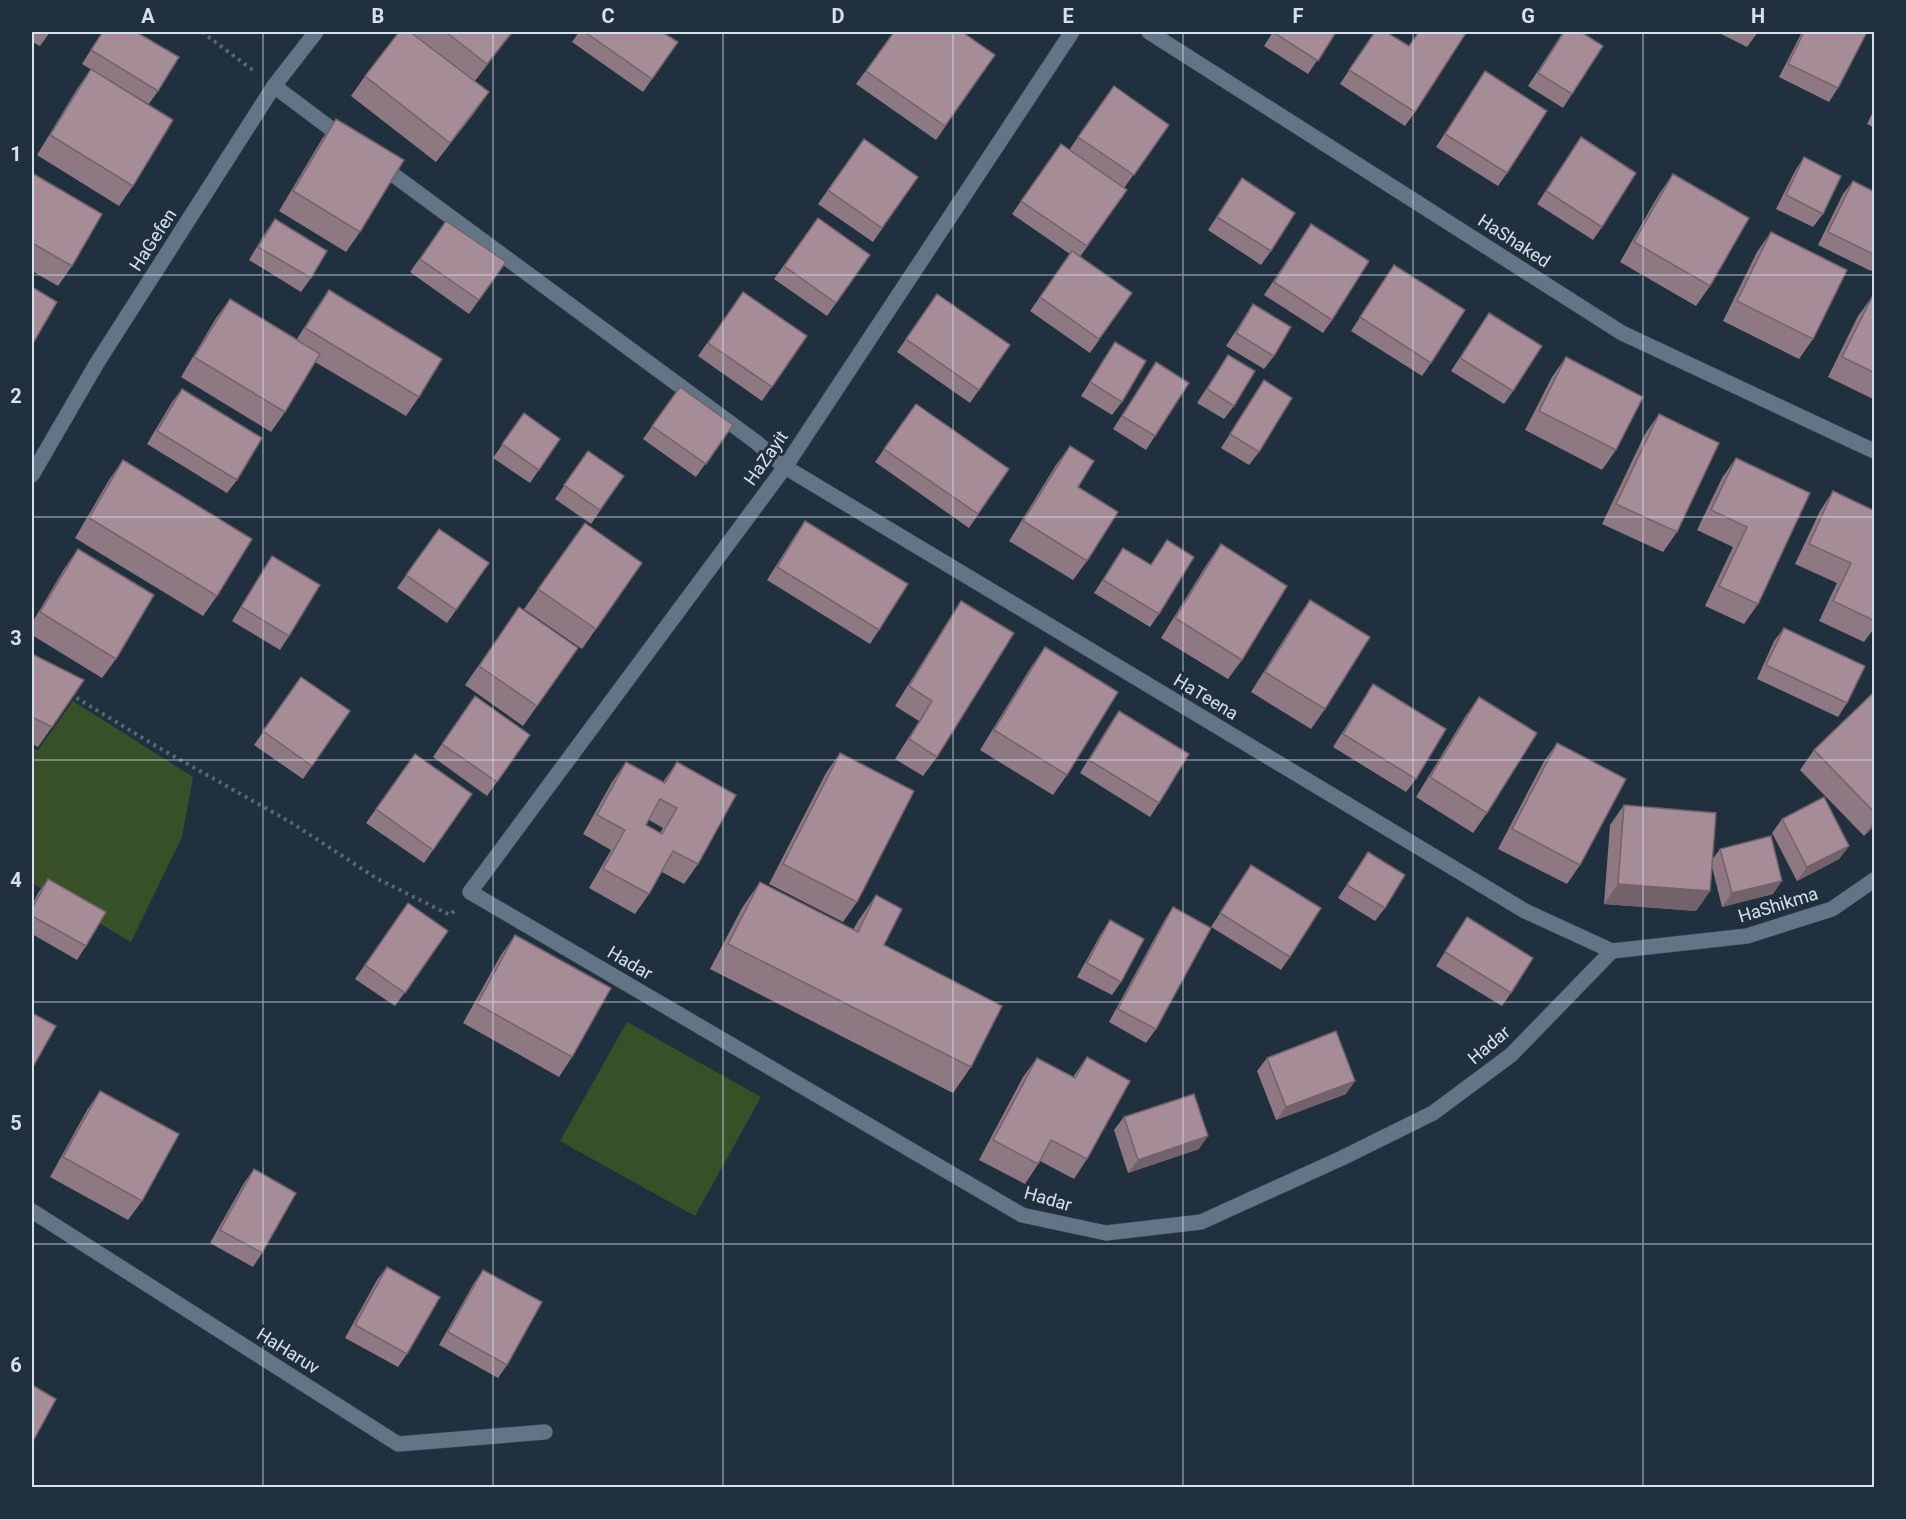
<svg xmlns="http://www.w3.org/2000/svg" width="1906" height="1519" font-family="Roboto,sans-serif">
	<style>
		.green { fill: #385028 }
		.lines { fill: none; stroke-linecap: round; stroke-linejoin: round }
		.street-casing { stroke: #3f4c59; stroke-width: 16 }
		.path { stroke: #596674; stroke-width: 4; stroke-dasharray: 3 4.5; stroke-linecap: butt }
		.street { stroke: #627485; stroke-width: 15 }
		.wall { fill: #8e7882; fill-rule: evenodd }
		.shaded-wall { fill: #74626a }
		.building { fill: #a58c97; stroke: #74626a; stroke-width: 1.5; fill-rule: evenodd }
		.grid { fill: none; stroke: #d7e1eb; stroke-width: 1.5; stroke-opacity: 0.55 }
		.labels { text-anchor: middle; stroke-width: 6; stroke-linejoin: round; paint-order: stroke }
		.street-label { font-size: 18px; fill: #d7e1eb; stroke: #21303f }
		.neatline { fill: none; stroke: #d7e1eb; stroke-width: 2 }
		.grid-label { font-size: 20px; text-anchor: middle; font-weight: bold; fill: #d7e1eb }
	</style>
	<rect width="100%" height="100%" fill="#21303f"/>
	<g class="green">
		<polygon points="73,701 193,777 182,837 131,942 32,883 32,748 38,750"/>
		<polygon points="627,1022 761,1097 695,1216 560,1141"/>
	</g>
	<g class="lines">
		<g class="street-casing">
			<g id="street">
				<polyline points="1072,32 785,467 470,892 1022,1215 1106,1233 1201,1222 1342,1158 1433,1113 1511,1055 1612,951"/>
				<polyline points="1149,32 1622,333 1874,451"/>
				<polyline points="274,86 346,140"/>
				<polyline points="380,165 756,442 785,467 1525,911 1612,951"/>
				<polyline points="32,475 97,363 274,86 316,32"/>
				<polyline points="1612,951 1747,936 1832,909 1874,880"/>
				<polyline points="32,1211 398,1444 545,1432"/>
			</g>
		</g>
		<g class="path">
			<polyline points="202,32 254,71"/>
			<polyline points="70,694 161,749 292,823 376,878 450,915 454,911"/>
		</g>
		<use href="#street" class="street"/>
	</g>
	<g class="wall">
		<polygon points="32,32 50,32 40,46 32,42"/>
		<polygon points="102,32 136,32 158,91 149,104 82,64"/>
		<polygon points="416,32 513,32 475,81 475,112 436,162 351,96 365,76 414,34"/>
		<polygon points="579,32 662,32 678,42 643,92 572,42"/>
		<polygon points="894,32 995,55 936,140 856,84"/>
		<polygon points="1273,32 1336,32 1308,74 1264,46"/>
		<polygon points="1374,32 1409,46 1418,32 1463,32 1415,112 1405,126 1340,84"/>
		<polygon points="1563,32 1581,32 1572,94 1563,108 1528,86"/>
		<polygon points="1717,32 1758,32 1747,47"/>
		<polygon points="1802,32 1867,32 1838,88 1829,102 1779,77"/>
		<polygon points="91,69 133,186 119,206 37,155 77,89"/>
		<polygon points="1485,71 1507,173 1498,186 1436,147"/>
		<polygon points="1114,86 1169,125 1124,188 1127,190 1080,257 1132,293 1090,353 1030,311 1070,254 1012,214 1061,144 1069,150"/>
		<polygon points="1875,108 1875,128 1867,124"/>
		<polygon points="336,119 360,232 346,252 279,211 322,139"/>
		<polygon points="1581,137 1602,227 1593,240 1537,204"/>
		<polygon points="864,139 918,177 873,242 818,204"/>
		<polygon points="1804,157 1823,214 1813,227 1776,209 1795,171"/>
		<polygon points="32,173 72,266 58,286 32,271"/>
		<polygon points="1673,174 1710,286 1696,306 1620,262 1659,194"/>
		<polygon points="1242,178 1271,251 1261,265 1208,230"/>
		<polygon points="1853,181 1875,192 1875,267 1871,271 1818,245 1843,194"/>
		<polygon points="818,218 870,255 827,316 774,279"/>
		<polygon points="275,219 311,278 301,292 249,260 265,233"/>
		<polygon points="446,221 506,262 469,314 410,272"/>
		<polygon points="1311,224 1332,320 1323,333 1264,295"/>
		<polygon points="1771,232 1813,339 1799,359 1723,321 1757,252"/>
		<polygon points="1394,265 1431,363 1422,376 1351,331"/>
		<polygon points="329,290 419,397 406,416 315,362 285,412 271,432 181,377 216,318 230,299 297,339 315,310"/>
		<polygon points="743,292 807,336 762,401 698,356"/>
		<polygon points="937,294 1010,345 970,403 897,352"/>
		<polygon points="1872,297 1875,298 1875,400 1828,377 1858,316"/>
		<polygon points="1253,304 1274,356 1264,369 1226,346"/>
		<polygon points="1489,313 1513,391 1504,404 1451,371"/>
		<polygon points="1115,342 1122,402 1112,415 1081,396"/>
		<polygon points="1228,355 1234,406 1224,419 1197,403"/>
		<polygon points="1566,357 1616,450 1602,470 1525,430 1552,377"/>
		<polygon points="1156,362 1155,436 1146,450 1113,429"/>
		<polygon points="1264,380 1259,452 1249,465 1221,448"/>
		<polygon points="680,387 733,425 696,477 643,439"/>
		<polygon points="182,389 237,480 227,493 147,444 172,402"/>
		<polygon points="916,404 1009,469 969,528 875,462"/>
		<polygon points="524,413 560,439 530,483 493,458"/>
		<polygon points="1659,414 1677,532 1663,552 1602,524 1645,434"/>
		<polygon points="1070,446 1078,487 1087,561 1073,580 1009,541 1056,465"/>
		<polygon points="588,451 624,476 591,524 555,499"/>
		<polygon points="1736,458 1758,604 1744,624 1705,606 1733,547 1697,530 1722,478"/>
		<polygon points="123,460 217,596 203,616 75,538 109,480"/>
		<polygon points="1833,491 1875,511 1875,627 1864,642 1819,621 1837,583 1795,564 1820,511"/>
		<polygon points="805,521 879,630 870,644 767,580 796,534"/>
		<polygon points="585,523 642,563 582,649 524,609"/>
		<polygon points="439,529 489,563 447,623 397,588"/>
		<polygon points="1167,540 1159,614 1150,627 1094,593 1123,548 1151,565"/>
		<polygon points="1221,544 1242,660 1228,679 1161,638 1207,564"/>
		<polygon points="78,549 116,659 102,678 32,635 32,623 64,569"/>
		<polygon points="272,556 289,636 280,650 232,621 263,570"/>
		<polygon points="1310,600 1325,709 1311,729 1251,692 1296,620"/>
		<polygon points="961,601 937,757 923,776 895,759 919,721 895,706 948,621"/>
		<polygon points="519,607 578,648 523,726 465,685"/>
		<polygon points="1784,628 1847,703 1838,717 1757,679 1774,641"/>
		<polygon points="1045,647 1067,775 1053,795 980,750 1031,667"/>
		<polygon points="32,654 52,727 38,747 32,744"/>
		<polygon points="301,677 350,711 303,779 254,745"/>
		<polygon points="1373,684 1416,779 1406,792 1333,747"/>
		<polygon points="475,696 530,735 487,796 433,757"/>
		<polygon points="1479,697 1487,813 1473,833 1416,797 1465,717"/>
		<polygon points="1875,697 1875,825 1864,836 1800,770 1814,750"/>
		<polygon points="1119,711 1159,803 1150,817 1080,773 1110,724"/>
		<polygon points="1557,743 1580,865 1567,884 1498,849 1543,763"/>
		<polygon points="840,753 857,902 843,922 769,884 826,773"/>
		<polygon points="415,754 472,794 424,863 366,823"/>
		<path d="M626 762 663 782 677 762 698 864 684 884 662 872 649 894 635 914 589 888 611 850 583 834 612 782ZM649 820 663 828 660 833 646 825Z"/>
		<polygon points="1624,805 1712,860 1720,849 1773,894 1722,907 1712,867 1710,891 1696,911 1604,904 1610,825"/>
		<polygon points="1782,819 1849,846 1839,859 1797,881 1772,833"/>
		<polygon points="1368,852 1385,908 1375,921 1338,898"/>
		<polygon points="1251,865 1290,957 1281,970 1211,927"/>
		<polygon points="48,879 86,946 77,960 32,934 32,905 38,893"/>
		<polygon points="760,882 853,930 858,921 876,895 884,945 971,1067 953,1093 710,969 742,908"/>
		<polygon points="408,903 448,931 395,1006 355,979"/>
		<polygon points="1173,907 1156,1029 1146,1043 1109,1022 1164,921"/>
		<polygon points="1467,917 1511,993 1502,1006 1436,966"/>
		<polygon points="1110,920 1121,982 1112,995 1077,977 1101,934"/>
		<polygon points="515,935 572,1057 559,1077 463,1023 501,955"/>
		<polygon points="1087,1057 1087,1159 1074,1179 1040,1161 1025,1184 979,1160 1023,1077 1037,1058 1073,1077"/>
		<polygon points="1267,1058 1346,1094 1276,1120 1257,1071"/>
		<polygon points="100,1091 142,1201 128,1220 50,1177 87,1110"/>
		<polygon points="1124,1117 1199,1149 1128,1173 1114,1130"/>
		<polygon points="254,1169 262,1253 253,1267 210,1243 244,1183"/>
		<polygon points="387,1267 407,1354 398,1367 345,1338 377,1280"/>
		<polygon points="483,1270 507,1365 498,1378 439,1345 474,1283"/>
	</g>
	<g class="shaded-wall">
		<polygon points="512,32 513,32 473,83 487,64"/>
		<polygon points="489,92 475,112 436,162 450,143"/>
		<polygon points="1875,820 1875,825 1864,836"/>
		<polygon points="1849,846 1839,859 1797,881 1807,867"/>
		<polygon points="1782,881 1773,894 1722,907 1732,893"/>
		<polygon points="1618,884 1710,891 1696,911 1604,904"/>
		<polygon points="1355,1081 1346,1094 1276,1120 1286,1107"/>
		<polygon points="1208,1136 1199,1149 1128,1173 1138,1160"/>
	</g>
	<g class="building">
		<polygon points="103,32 136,32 179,57 158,91 91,50"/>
		<polygon points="399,32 410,32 489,92 450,143 365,76"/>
		<polygon points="446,32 512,32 487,64"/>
		<polygon points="585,32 662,32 678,42 652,79"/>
		<polygon points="894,32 962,32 995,55 945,126 866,71"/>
		<polygon points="1273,32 1336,32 1318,61"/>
		<polygon points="1375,32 1386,32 1409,46 1419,32 1463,32 1466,33 1415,112 1349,70"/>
		<polygon points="1564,32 1581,32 1603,46 1572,94 1538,73"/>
		<polygon points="1804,32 1867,32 1838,88 1788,64"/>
		<polygon points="91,69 173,120 133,186 50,135"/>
		<polygon points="1485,71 1547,111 1507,173 1445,134"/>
		<polygon points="1114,86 1169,125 1134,175 1078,137"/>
		<polygon points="336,119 404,160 360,232 293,191"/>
		<polygon points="1581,137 1636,173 1602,227 1546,191"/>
		<polygon points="864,139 918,177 882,228 828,190"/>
		<polygon points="1061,144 1127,190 1087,246 1021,201"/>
		<polygon points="1804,157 1841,176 1823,214 1786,195"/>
		<polygon points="32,173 102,214 72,266 32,243"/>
		<polygon points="1673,174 1749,218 1710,286 1634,242"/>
		<polygon points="1242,178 1295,213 1271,251 1217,217"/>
		<polygon points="1853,181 1875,192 1875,255 1828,232"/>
		<polygon points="818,218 870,255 836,303 784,266"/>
		<polygon points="275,219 327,251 311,278 258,247"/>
		<polygon points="446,221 506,262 479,300 420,259"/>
		<polygon points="1311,224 1369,261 1332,320 1274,282"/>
		<polygon points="1771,232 1847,270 1813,339 1737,301"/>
		<polygon points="1072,251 1132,293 1099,339 1040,297"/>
		<polygon points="1394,265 1465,310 1431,363 1360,317"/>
		<polygon points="32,287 57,302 32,345"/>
		<polygon points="329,290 442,359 419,397 305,328"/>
		<polygon points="743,292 807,336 772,387 708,343"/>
		<polygon points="937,294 1010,345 979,390 906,339"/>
		<polygon points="1872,297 1875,298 1875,373 1842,357"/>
		<polygon points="230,299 320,354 285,412 194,357"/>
		<polygon points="1253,304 1291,327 1274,356 1236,333"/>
		<polygon points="1489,313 1542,346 1513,391 1460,358"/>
		<polygon points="1115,342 1146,361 1122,402 1090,382"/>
		<polygon points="1228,355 1255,371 1234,406 1207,389"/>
		<polygon points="1566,357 1643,397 1616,450 1539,411"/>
		<polygon points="1156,362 1189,383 1155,436 1122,416"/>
		<polygon points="1264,380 1292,398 1259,452 1230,434"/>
		<polygon points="680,387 733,425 706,464 652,426"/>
		<polygon points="182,389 262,438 237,480 157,431"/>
		<polygon points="916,404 1009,469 978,514 884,449"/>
		<polygon points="524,413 560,439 539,470 502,444"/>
		<polygon points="1659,414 1719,443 1677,532 1616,504"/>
		<polygon points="1070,446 1094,461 1078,487 1118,512 1087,561 1023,521"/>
		<polygon points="588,451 624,476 600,510 564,485"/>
		<polygon points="1736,458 1810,493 1758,604 1719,586 1747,527 1711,510"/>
		<polygon points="123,460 252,539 217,596 89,518"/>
		<polygon points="1833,491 1875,511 1875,621 1833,601 1851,563 1809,544"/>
		<polygon points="805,521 908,584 879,630 777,567"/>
		<polygon points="585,523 642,563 596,629 538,589"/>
		<polygon points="439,529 489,563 456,610 406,575"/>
		<polygon points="1167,540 1194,557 1159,614 1103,580 1123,548 1151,565"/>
		<polygon points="1221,544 1287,586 1242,660 1175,618"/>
		<polygon points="78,549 154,595 116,659 40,612"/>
		<polygon points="272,556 320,585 289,636 241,607"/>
		<polygon points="1310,600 1370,637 1325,709 1265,672"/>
		<polygon points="961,601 1014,633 937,757 909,739 932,701 909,686"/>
		<polygon points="519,607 578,648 537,706 479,666"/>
		<polygon points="1784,628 1865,666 1847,703 1766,665"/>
		<polygon points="1045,647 1118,692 1067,775 994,730"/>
		<polygon points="32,654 84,680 52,727 32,717"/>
		<polygon points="301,677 350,711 312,766 263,731"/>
		<polygon points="1373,684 1446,729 1416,779 1343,734"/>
		<polygon points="1872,694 1875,697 1875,813 1814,750"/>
		<polygon points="475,696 530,735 497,782 442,744"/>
		<polygon points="1479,697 1537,733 1487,813 1430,777"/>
		<polygon points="1119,711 1189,754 1159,803 1089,760"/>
		<polygon points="1557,743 1626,779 1580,865 1512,829"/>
		<polygon points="840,753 914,791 857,902 783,864"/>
		<polygon points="415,754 472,794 433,850 376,809"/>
		<path d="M626 762 665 783 677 762 736 795 698 864 673 851 649 894 603 869 625 830 597 815ZM660 799 677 808 662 834 646 825Z"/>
		<polygon points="1824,797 1849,846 1807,867 1782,819"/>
		<polygon points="1624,805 1716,813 1710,891 1618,884"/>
		<polygon points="1771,836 1782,881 1732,893 1720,849"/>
		<polygon points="1368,852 1405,875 1385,908 1347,885"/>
		<polygon points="1251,865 1321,908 1290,957 1220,913"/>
		<polygon points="48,879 106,912 86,946 32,916 32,909"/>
		<polygon points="760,882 858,932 876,895 902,909 884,945 1002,1006 971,1067 728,944"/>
		<polygon points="408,903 448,931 405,993 365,965"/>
		<polygon points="1173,907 1211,928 1156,1029 1118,1009"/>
		<polygon points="1467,917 1533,958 1511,993 1445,952"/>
		<polygon points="1110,920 1144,939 1121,982 1087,963"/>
		<polygon points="515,935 611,988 572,1057 477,1004"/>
		<polygon points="32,1013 56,1026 34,1065 32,1064"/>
		<polygon points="1336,1031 1355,1081 1286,1107 1267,1058"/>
		<polygon points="1087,1057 1130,1081 1087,1159 1051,1140 1038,1164 993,1140 1037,1058 1075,1078"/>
		<polygon points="100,1091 179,1134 142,1201 63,1157"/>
		<polygon points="1194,1094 1208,1136 1138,1160 1124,1117"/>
		<polygon points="254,1169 296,1193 262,1253 220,1230"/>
		<polygon points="387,1267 440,1297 407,1354 355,1325"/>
		<polygon points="483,1270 542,1302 507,1365 448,1332"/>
		<polygon points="32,1385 56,1399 32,1443"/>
	</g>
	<path class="grid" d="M263 32V1488M493 32V1488M723 32V1488M953 32V1488M1183 32V1488M1413 32V1488M1643 32V1488M32 275H1874M32 517H1874M32 760H1874M32 1002H1874M32 1244H1874"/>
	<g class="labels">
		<g class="street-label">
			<text transform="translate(153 240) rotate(-57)" y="6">HaGefen</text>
			<text transform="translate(1514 241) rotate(33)" y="6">HaShaked</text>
			<text transform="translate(766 458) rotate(-55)" y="6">HaZayit</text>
			<text transform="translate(1206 697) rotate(31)" y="6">HaTeena</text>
			<text transform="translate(1778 905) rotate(-17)" y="6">HaShikma</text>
			<text transform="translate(630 963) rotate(30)" y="6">Hadar</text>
			<text transform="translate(1489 1045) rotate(-40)" y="6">Hadar</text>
			<text transform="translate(1048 1199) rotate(16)" y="6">Hadar</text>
			<text transform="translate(288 1351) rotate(32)" y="6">HaHaruv</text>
		</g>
	</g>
	<rect width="1906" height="1519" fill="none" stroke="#21303f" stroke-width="66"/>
	<rect x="33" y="33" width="1840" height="1453" class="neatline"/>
	<g class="grid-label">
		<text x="148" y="23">A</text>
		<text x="378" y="23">B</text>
		<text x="608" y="23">C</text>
		<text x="838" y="23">D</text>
		<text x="1068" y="23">E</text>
		<text x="1298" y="23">F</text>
		<text x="1528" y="23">G</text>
		<text x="1758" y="23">H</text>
		<text x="16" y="161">1</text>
		<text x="16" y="403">2</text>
		<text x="16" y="645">3</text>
		<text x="16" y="887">4</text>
		<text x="16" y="1130">5</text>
		<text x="16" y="1372">6</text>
	</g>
</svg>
